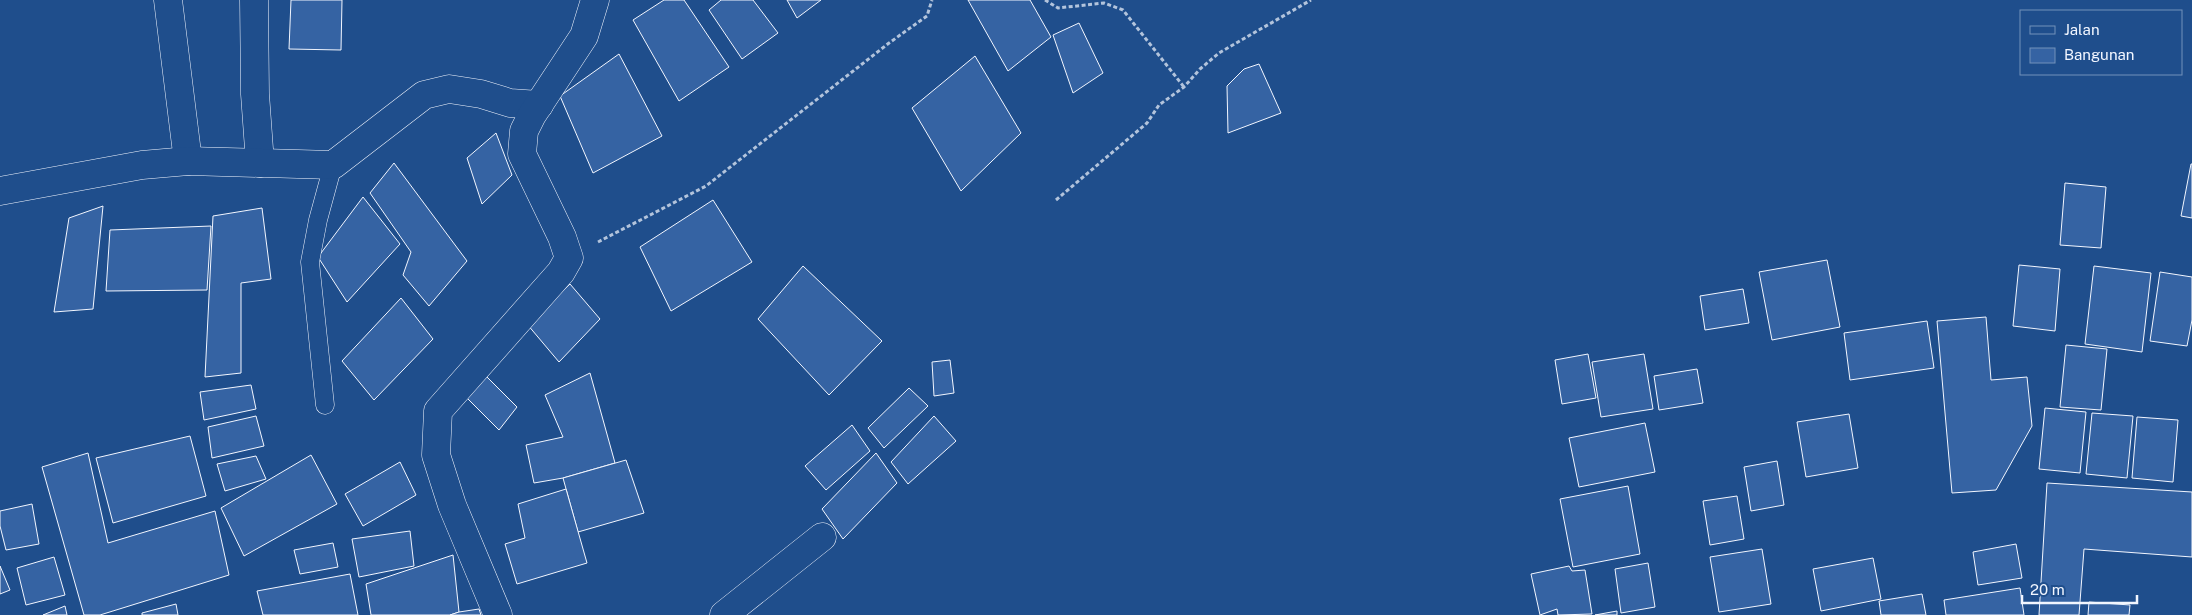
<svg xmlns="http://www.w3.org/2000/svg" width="2192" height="615" font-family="'Public Sans',sans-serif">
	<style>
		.building { fill: #3563a3; stroke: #f2f6ff }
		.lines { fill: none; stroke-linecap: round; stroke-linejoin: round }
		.service-casing { stroke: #f2f6ff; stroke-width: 19 }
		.minor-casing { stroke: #f2f6ff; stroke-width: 29 }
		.path { stroke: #b3c4dc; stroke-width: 3; stroke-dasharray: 4 2.5; stroke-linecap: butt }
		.service { stroke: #1f4e8c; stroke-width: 18 }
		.minor { stroke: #1f4e8c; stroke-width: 28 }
	</style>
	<rect width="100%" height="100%" fill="#1f4e8c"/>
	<g class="building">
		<polygon points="291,0 342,0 341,50 289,49"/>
		<polygon points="664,0 684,0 729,67 679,101 633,20"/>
		<polygon points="721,0 753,0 778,33 742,59 709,10"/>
		<polygon points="787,0 821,0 797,18"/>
		<polygon points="968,0 1030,0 1051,37 1008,71"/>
		<polygon points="1079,23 1103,73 1073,93 1053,35"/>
		<polygon points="619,54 662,136 593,173 560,96"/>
		<polygon points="975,56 1021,133 961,191 912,108"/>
		<polygon points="1259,64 1281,113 1228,133 1227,86 1244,69"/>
		<polygon points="496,133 512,175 482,204 467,158"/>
		<polygon points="394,163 467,261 429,306 403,275 411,252 370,193"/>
		<polygon points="2191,164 2192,164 2192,218 2181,216"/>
		<polygon points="2065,183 2106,187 2101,248 2060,245"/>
		<polygon points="363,197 400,244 347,302 318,257"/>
		<polygon points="713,200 752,262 671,311 640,247"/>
		<polygon points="103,206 93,309 54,312 69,218"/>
		<polygon points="262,208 271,279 241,283 241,373 205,377 213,216"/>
		<polygon points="211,226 207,290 106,291 110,230"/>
		<polygon points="1827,260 1840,327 1772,340 1759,272"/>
		<polygon points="2019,265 2060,269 2055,331 2013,326"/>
		<polygon points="803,266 882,341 829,395 758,319"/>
		<polygon points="2094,266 2151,273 2142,352 2085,344"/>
		<polygon points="2160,272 2192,277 2192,320 2187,346 2150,341"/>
		<polygon points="570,284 600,319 559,362 527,324"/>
		<polygon points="1743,289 1749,323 1705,330 1700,296"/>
		<polygon points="401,298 433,339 374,400 342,361"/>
		<polygon points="1986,317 1991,380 2027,377 2032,426 1996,490 1952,493 1937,321"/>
		<polygon points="1927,321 1934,368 1850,380 1844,333"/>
		<polygon points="2066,345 2107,349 2101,410 2060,407"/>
		<polygon points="1588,354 1596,398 1562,404 1555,360"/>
		<polygon points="1644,354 1653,409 1601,417 1592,362"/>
		<polygon points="950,360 954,393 934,396 932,362"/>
		<polygon points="1697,369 1703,403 1659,410 1654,376"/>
		<polygon points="482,372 517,407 499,430 466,397"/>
		<polygon points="590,373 615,463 563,478 534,483 526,445 563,437 545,395"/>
		<polygon points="251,385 256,409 204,420 200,392"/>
		<polygon points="909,388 928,406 884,448 868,428"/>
		<polygon points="2045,408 2086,412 2080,473 2039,469"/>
		<polygon points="2092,413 2133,416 2127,478 2086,474"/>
		<polygon points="1849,414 1858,468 1806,477 1797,422"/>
		<polygon points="256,416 264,446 212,458 208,427"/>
		<polygon points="934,416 956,441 908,484 891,462"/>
		<polygon points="2137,417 2178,420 2173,482 2132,478"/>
		<polygon points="1645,423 1655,472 1579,487 1569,438"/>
		<polygon points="852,425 870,451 826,490 805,466"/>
		<polygon points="190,436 206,496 113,523 96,458"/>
		<polygon points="88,453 108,543 215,511 229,575 100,615 84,615 42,467"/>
		<polygon points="876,453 897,483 843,539 822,509"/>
		<polygon points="311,455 337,504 244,556 221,508"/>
		<polygon points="256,456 266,479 225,491 217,464"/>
		<polygon points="626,460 644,513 578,532 563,478"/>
		<polygon points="1777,461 1784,505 1751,511 1744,467"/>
		<polygon points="400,462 416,495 363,526 345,494"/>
		<polygon points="2047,483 2192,492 2192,557 2084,549 2079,615 2039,615"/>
		<polygon points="1628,486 1640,554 1573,567 1560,499"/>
		<polygon points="566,489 587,563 517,584 505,544 525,538 518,504"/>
		<polygon points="1737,496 1744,539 1710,545 1703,501"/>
		<polygon points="32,504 39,544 6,550 0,526 0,511"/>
		<polygon points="410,531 414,566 359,577 352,539"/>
		<polygon points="333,543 338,567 300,574 294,550"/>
		<polygon points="2016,544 2022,578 1978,585 1973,552"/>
		<polygon points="1762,549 1771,604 1719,612 1710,557"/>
		<polygon points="453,555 459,612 450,615 371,615 366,584"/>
		<polygon points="54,557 65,595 26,605 17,568"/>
		<polygon points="1873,558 1881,599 1821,611 1813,569"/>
		<polygon points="1648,563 1655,607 1621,613 1615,569"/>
		<polygon points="0,566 10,590 0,594"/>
		<polygon points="1569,566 1572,571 1585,570 1592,614 1558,615 1557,609 1540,615 1531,574"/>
		<polygon points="350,574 358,615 263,615 257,591"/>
		<polygon points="2020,588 2024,615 1946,615 1944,600"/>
		<polygon points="1922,594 1926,615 1881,615 1879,601"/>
		<polygon points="2089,602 2130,605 2129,615 2088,615"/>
		<polygon points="176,604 178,615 142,615 142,613"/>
		<polygon points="65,606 67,615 43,615"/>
		<polygon points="479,609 481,615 450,615 459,612"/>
		<polygon points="1617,611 1617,615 1595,615"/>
	</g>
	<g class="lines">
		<g class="service-casing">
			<polyline id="service" points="325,405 310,262 318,220 333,165"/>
		</g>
		<g class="minor-casing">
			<g id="minor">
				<polyline points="168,0 188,161"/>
				<polyline points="254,0 255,94 260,163"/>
				<polyline points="0,191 142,165 188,161 333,165 424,95 449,89 481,94 510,103 539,105"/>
				<polyline points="498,615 452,505 436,455 438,411 561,272 569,258 562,237 522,154 524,131 532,115 584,36 595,0"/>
				<polyline points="724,615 822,537"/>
			</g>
		</g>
		<g class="path">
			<polyline points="1045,0 1058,8 1104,3 1123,10 1184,87"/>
			<polyline points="1056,200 1147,123 1159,105 1184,87 1200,69 1219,53 1311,0"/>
			<polyline points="598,242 706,186 889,43 927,16 932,0"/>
		</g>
		<use href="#service" class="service"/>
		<use href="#minor" class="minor"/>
	</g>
	<rect x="2020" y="10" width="162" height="65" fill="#1f4e8c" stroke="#7391ba"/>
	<rect x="2030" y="26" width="25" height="8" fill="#1f4e8c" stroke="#7391ba"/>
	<text x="2064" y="35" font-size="15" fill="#f2f6ff">Jalan</text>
	<rect x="2030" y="48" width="25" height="15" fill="#3563a3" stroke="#7391ba"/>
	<text x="2064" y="60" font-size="15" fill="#f2f6ff">Bangunan</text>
	<path d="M2022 595v8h115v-8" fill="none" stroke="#f2f6ff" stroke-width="2.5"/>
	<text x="2030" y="595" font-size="15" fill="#f2f6ff" stroke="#1f4e8c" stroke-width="4" paint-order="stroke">20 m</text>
</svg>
